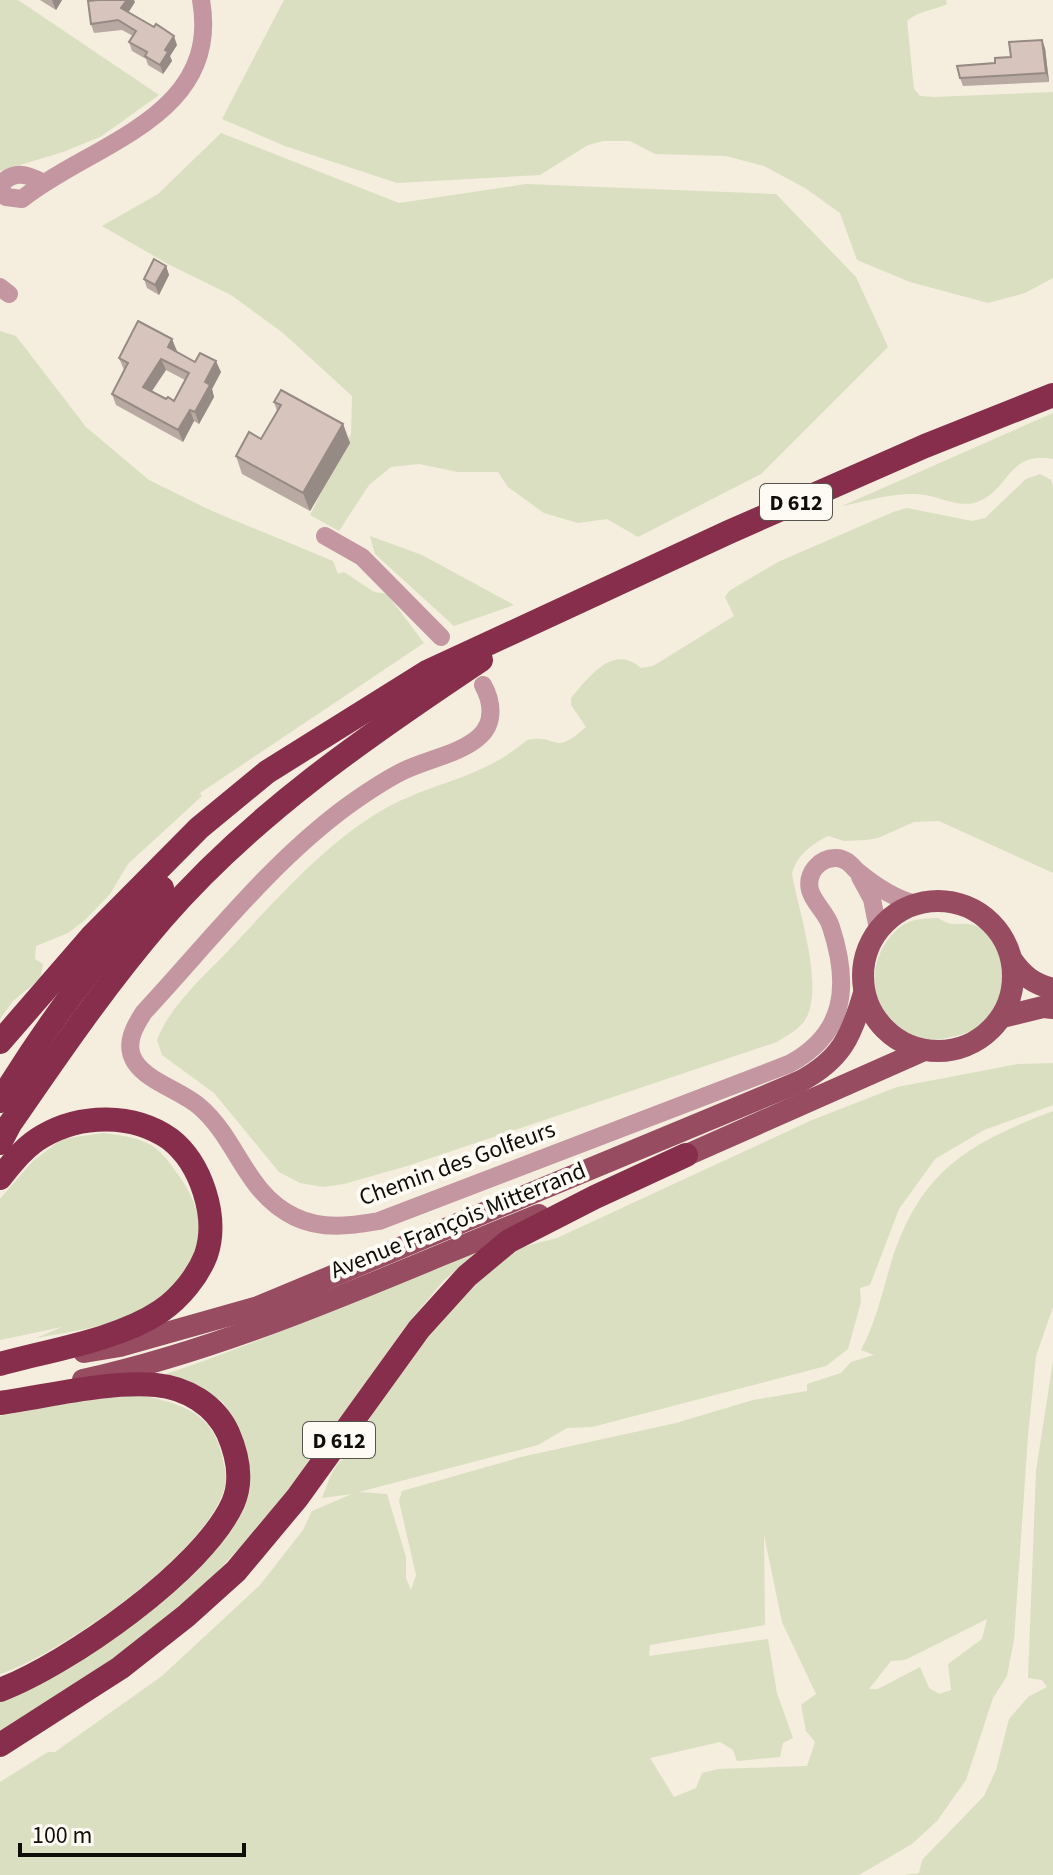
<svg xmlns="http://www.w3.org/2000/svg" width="1053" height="1875" font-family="'Source Sans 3',sans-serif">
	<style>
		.green { fill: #d9dfc0; fill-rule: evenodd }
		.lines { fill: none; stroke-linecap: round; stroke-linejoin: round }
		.minor { stroke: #c396a1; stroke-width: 18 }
		.major { stroke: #974c62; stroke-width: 22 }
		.highway { stroke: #862e4c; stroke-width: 24 }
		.wall { fill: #b9a9a3; fill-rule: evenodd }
		.shaded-wall { fill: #968a84 }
		.building { fill: #d7c5bd; stroke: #968a84; stroke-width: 2; fill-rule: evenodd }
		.labels { text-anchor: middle; stroke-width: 8; stroke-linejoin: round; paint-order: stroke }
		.shield { fill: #fefbf4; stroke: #57544f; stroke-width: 2 }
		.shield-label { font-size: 22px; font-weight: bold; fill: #0f0d08 }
		.street-label { font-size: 24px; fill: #0f0d08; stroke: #fefbf4 }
	</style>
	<rect width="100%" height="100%" fill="#f5eddd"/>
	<g class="green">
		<polygon points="0,0 18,0 159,95 100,137 63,152 0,171"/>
		<path d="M284 0H946L947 4C933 11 919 10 907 21L914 89 920 96 934 97 1053 92V278L1025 293 988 303 910 282 857 260 840 213 805 188 764 166 726 156 655 154 630 141H603L588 145 540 175 397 183 285 146 222 119Z"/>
		<polygon points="221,133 399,203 526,184 776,194 856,277 888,347 761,474 638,537 607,519 578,523 544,513 508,487 498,472 458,472 419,464 391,467 369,485 339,531 310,515 351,434 352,396 283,333 231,295 168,264 102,226 158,194"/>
		<polygon points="0,331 16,336 86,427 149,480 212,511 333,561 338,574 344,572 374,592 387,594 424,643 200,793 202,796 128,864 110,894 85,920 68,933 36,946 35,959 43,964 40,979 13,1001 0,1019"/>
		<path d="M1053 413V459C1008 450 1009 491 977 502 958 509 935 494 916 494 892 493 866 501 842 506Z"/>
		<path d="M1040 474 1051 480 1053 487V873L939 821 914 822 878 838 866 840 844 841 828 836C812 844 796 856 792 874 798 910 827 993 803 1023 796 1031 786 1036 777 1042L407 1166 344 1184 323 1187 300 1183 279 1172 214 1093 162 1055 157 1040C170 1006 203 977 228 951 274 902 327 841 386 808 435 781 480 780 527 740 559 733 552 758 586 727L571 705V698C589 677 613 643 641 668L653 666 734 616 725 597 729 591 778 562 893 512 907 508 972 521 985 518 1026 479Z"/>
		<polygon points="370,536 422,555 514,605 454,626 375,554"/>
		<path d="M938 918C955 929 958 921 973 925 995 930 1007 966 1002 986 997 1012 983 1030 956 1036 945 1038 931 1042 920 1040 865 1030 860 955 903 925 914 918 926 919 938 918Z"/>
		<path d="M1053 1063V1105L984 1130 935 1159 899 1209 870 1285 860 1288 861 1302 848 1349 826 1366 592 1427 567 1428 538 1445 359 1492 387 1494 406 1557V1578L411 1590 416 1575 399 1501 402 1491 521 1457 676 1423 753 1400 807 1391V1384L841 1373 851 1362 874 1355 861 1350C876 1322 882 1293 891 1263 920 1171 967 1144 1053 1111V1307L1036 1356 1028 1436 1014 1640 1007 1676 993 1698 966 1780 937 1821 912 1844 859 1875H0V1782L48 1752H55L162 1676 260 1585 303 1530 312 1511 352 1494 322 1498C333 1471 335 1455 366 1450L352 1449 381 1399 438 1320 486 1274 519 1248 557 1238 812 1120 897 1087 1018 1064ZM764 1535 782 1622 816 1694 801 1705 806 1731 815 1742 807 1766 718 1769 702 1773 696 1788 674 1797 650 1758 720 1742 733 1750 737 1761 780 1757 783 1743 793 1738 777 1693 768 1639 649 1656 650 1645 765 1625ZM987 1619 982 1639 948 1664 951 1690 939 1694 929 1688 920 1667 878 1689H869L891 1661 905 1660Z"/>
		<path d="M103 1133C118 1135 137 1137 151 1145 161 1151 170 1163 176 1172 210 1216 208 1260 163 1296 127 1325 80 1330 36 1338L62 1327 0 1340V1199L33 1161 62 1139Z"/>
		<path d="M497 1239 444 1280 405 1327 343 1416 314 1451 297 1479 259 1527 214 1575 183 1605 128 1649 0 1733V1700L149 1608 248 1481 245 1444 223 1402 189 1382 166 1374C279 1336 388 1286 497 1239Z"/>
		<polygon points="1053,1361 1053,1875 904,1875 919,1873 922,1860 984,1796 996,1770 1009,1719 1028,1697 1047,1687 1042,1680 1028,1678 1036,1471"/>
		<path d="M139 1395C175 1402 209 1410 220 1449 222 1457 226 1470 226 1479 221 1545 59 1655 0 1674V1416L79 1401Z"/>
	</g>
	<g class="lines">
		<g class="minor">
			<path d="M42 182C28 175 16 170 3 182L1 190 6 197 22 199C92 143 222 117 201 0"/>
			<polyline points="0,287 9,294"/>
			<polyline points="325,536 362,557 441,637"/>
			<path d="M483 685C492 701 495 722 480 736 461 754 427 759 403 771 383 781 364 794 346 807 269 864 209 942 144 1012 134 1027 124 1045 135 1062 148 1082 182 1091 200 1107 238 1140 246 1194 295 1217 322 1230 350 1226 379 1221L789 1064C846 1034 850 985 831 927 827 913 814 904 810 890 806 873 820 857 837 858 847 859 851 865 857 871 874 885 894 899 916 904"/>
			<polyline points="860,877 872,899 878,929"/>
		</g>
		<g class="major">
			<circle cx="938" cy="976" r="75"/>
			<path d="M1012 960C1023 976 1034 984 1053 989"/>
			<polyline points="1002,1017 1043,1007 1053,1008"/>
			<polyline points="671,1162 922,1051"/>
			<path d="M84 1352 120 1346 258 1307 799 1082C841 1060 851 1037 864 993"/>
			<path d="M83 1380C241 1345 389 1275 539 1215"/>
		</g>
		<g class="highway">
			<polyline points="0,1042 91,937 199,828 267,772 427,672 729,532 925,446 1053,395"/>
			<path d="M0 1101C47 1025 99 952 162 888"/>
			<path d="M0 1143 10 1124C58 1054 106 984 162 919 252 815 367 736 481 660"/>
			<path d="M0 1178C12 1163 25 1146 43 1136 81 1114 133 1113 170 1139 201 1163 219 1217 206 1255 198 1276 180 1298 161 1311 118 1340 50 1350 0 1364"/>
			<path d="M0 1403C49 1396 107 1381 156 1385 187 1388 215 1405 228 1433 238 1456 243 1480 233 1503 203 1570 68 1664 0 1690"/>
			<polyline points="0,1745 120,1668 186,1616 236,1571 297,1498 419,1329 467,1276 509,1241 595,1197 686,1155"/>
		</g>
	</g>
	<g class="wall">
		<polygon points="40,0 62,0 56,10"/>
		<polygon points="135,2 128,12 177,45 170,56 172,61 163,74 148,65 146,59 132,51 129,42 133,36 122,30 94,33 91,24"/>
		<polygon points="1045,48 1049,82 963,86 960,78 1011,57"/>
		<polygon points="166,266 169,275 159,295 147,288 144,279"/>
		<path d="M172 339 176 352 195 362 221 372 212 389 214 397 199 424 194 421 183 442 116 405 112 394 124 370 119 358ZM166 370 185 380 174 401 166 399 152 391Z"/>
		<polygon points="274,402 343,424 350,443 310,511 242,474 236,456 261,439 277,411"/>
	</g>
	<g class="shaded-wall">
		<polygon points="52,0 62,0 56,10"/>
		<polygon points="127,0 134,0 135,2 125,18 121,8"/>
		<polygon points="174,36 177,45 170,56 172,61 163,74 160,65 165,50"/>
		<polygon points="1042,40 1045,48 1049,82 1046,73"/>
		<polygon points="166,266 169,275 159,295 155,285"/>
		<polygon points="172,339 177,351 172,359 168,347"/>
		<polygon points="161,359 166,370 147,398 143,387"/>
		<polygon points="216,361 221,372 212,389 214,397 199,424 195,412 205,382"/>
		<polygon points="190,410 194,421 183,442 178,430"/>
		<polygon points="343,424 350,443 310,511 303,493"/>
	</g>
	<g class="building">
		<polygon points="98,0 127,0 121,8 154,27 156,24 174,36 165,50 168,52 160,65 145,56 147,52 129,42 136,31 118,20 91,24 88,1"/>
		<polygon points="1042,40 1046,73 960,78 957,66 995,63 995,58 1011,57 1009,42"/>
		<polygon points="154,259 166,266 155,285 144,279"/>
		<path d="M138 321 172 339 168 347 195 362 200 353 216 361 205 382 210 385 195 412 190 410 178 430 112 394 128 363 119 358ZM161 359 189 373 174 401 168 397 166 399 143 387Z"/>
		<polygon points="281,390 343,424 303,493 236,456 249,432 261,439 281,405 274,402"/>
	</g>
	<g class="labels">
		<g class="shield">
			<rect x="760" y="484" width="72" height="36" rx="6"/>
			<rect x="303" y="1422" width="72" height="36" rx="6"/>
		</g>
		<g class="shield-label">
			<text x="796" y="510">D 612</text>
			<text x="339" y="1448">D 612</text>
		</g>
		<g class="street-label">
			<text transform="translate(457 1163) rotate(-20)" y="8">Chemin des Golfeurs</text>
			<text transform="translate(458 1220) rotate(-22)" y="8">Avenue François Mitterrand</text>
		</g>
	</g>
	<path d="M20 1843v12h224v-12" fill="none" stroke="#0f0d08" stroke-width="4"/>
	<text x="32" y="1843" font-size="24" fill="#0f0d08" stroke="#fefbf4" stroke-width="6" paint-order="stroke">100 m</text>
</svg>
